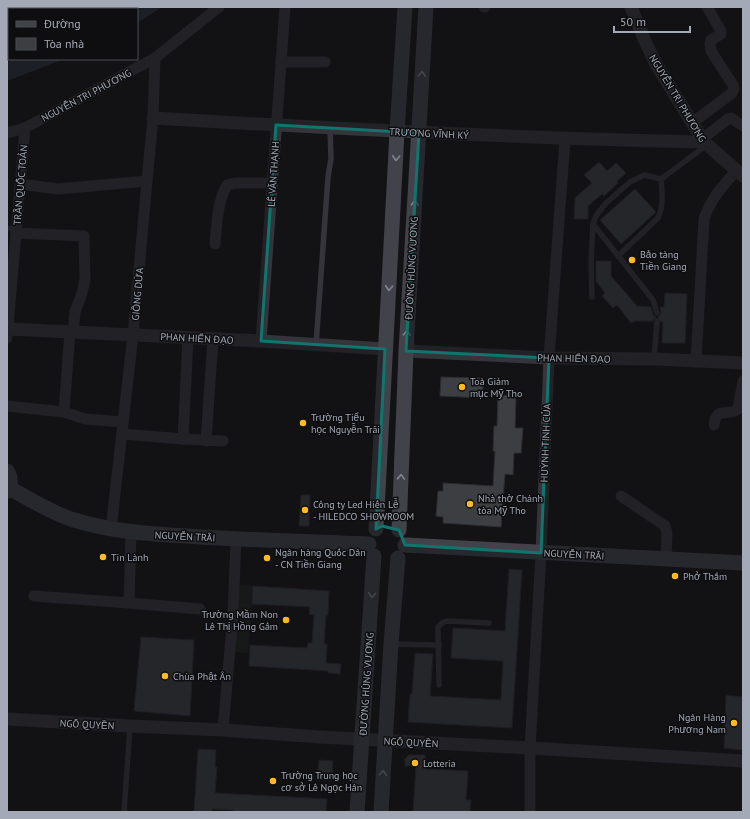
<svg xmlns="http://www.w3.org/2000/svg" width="750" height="819" font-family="'PT Sans',sans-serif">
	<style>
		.green { fill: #1b231c }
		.water { fill: #28313a }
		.building { fill: #3c3e42; stroke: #2d2d31 }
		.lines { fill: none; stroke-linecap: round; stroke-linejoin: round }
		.service { stroke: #34343a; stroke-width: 5.5 }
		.minor { stroke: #34343a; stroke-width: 11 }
		.tertiary { stroke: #34343a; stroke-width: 13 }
		.secondary { stroke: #42434a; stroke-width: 15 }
		.oneway { stroke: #818590 }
		.marked { fill: none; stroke: #0f766e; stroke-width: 3; stroke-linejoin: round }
		.poi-dot { fill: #ffbc21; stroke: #0e0e10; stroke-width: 1.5 }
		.labels { text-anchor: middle; stroke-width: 3; stroke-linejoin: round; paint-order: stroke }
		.street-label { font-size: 10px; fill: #a3a9b6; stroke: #0e0e10 }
		.poi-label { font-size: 10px; fill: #a3a9b6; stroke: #0e0e10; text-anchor: start }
	</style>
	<rect width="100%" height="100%" fill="#131315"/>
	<polygon class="green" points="232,584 253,586 248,653 228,651"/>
	<polygon class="water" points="7,7 162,7 137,23 137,9 9,9 9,59 64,59 7,81"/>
	<g class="building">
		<polygon points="599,162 607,171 616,163 626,173 617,181 618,183 604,196 602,194 588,206 588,219 574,219 575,198 592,183 584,175"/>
		<polygon points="635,189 656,212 621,244 600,220"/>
		<polygon points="596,261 611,261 611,276 637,306 651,307 653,315 656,317 653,321 635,321 631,323 617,305 613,308 602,296 605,293 596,281"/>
		<polygon points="665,293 687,294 685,343 662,343 663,322 661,322 658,317 661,314 660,307 664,307"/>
		<polygon points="441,377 483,378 483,398 440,396"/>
		<polygon points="498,395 516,396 515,428 523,428 521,453 514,453 513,475 505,474 501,527 443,523 443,517 436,516 438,491 443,491 443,483 493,486 495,451 493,451 494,426 497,426"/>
		<polygon points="301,495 310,495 309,526 299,526"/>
		<polygon points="509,569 522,570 512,728 408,722 410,694 412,694 415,653 433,654 430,696 501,700 503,661 451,658 453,628 505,631"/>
		<polygon points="253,586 329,591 328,615 326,615 324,644 327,644 326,663 341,664 340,674 328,673 328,671 249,666 250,645 307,648 308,643 312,643 314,615 309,614 310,607 252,604"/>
		<polygon points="141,637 194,640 190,716 134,711"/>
		<polygon points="726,695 743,697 743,750 724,748"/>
		<polygon points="198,749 216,750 215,767 217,767 215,793 327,799 326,812 233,812 233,810 212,809 212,812 194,812"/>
		<polygon points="409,755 425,755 425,769 468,771 466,800 471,800 470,812 413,812 416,766 405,766 405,759"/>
		<polygon points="319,760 333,761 332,781 317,780"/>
	</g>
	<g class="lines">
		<g class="service">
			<polyline points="7,228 16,229"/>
			<path d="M618 256 658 218C664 205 662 192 661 179"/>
			<polyline points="592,297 591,263 593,224"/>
			<polyline points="657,313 653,300 593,224 596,216 605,204 630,182 644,175 661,179 707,145"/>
			<polyline points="316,345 328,177 331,159 330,128"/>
			<polyline points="654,359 657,321"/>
			<polyline points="391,644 439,645"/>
			<polyline points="439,685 438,627 442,623 447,621 489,623"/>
			<polyline points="124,812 130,727"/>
		</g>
		<g class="minor">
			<polyline points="484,7 485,7"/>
			<polyline points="281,62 325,62"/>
			<polyline points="692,123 732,93 734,89 733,85 711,51 710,44 711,40 721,34 721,31 707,7"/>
			<polyline points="7,133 25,128 155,58 219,7"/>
			<polyline points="702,139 728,119 731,118 743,126"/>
			<polyline points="20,184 58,189 147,181"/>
			<polyline points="16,233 84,236 85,280 82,293 75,312 73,332"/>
			<path d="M215 244C217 224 217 203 227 185L235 183H272"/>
			<polyline points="7,338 25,128"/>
			<polyline points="261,341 285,7"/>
			<path d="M696 362 704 219C711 198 723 186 736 171"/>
			<polyline points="7,406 64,412 85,419 123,422"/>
			<polyline points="64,412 70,332"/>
			<path d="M714 425C717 405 725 418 738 409L743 381"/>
			<polyline points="122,434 183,439 188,338"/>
			<polyline points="183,439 223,441"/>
			<polyline points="206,441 213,339"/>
			<polyline points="621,496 665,526 667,533 666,559"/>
			<polyline points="111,529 133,335 147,181 153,118 155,58"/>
			<polyline points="131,533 129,603 200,609"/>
			<polyline points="34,596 129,603"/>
			<polyline points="223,730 233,614 236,539"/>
			<polyline points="530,812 530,748 541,553 549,358 565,139"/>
		</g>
		<g class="tertiary">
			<polyline points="631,7 645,41 656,64 704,142 743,176"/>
			<path d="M153 118C337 129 520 138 704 142"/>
			<polyline points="8,329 261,341 385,349"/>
			<polyline points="406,351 549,358 654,359 743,363"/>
			<polyline points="7,719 130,726 223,730 320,737 530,748 743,761"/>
		</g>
		<g class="secondary">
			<path d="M7 471C11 477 11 484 7 491"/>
			<path d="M9 488C30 499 51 513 74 520 116 533 157 534 200 537 256 540 313 542 369 544"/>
			<polyline points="376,529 397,132 405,7"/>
			<polyline points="399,530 406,351 426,7"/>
			<polyline points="405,545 743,563"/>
			<polyline points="357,812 374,556"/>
			<polyline points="381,812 391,644 398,558"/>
		</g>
	</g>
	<defs><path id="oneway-chevron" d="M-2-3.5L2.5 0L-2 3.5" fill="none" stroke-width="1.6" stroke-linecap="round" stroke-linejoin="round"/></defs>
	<g class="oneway">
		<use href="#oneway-chevron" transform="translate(422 74) rotate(-87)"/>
		<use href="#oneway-chevron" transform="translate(396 158) rotate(93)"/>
		<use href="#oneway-chevron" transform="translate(415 203) rotate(-87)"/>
		<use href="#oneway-chevron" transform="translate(389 288) rotate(93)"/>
		<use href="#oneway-chevron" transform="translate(407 333) rotate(-87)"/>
		<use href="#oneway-chevron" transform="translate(401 477) rotate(-88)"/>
		<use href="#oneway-chevron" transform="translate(372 595) rotate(94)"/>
		<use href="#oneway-chevron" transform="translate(383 773) rotate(-87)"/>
	</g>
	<path d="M0 0H750V819H0ZM276 125 419 133 406 351 549 358 541 553 405 545 399 530 382 526 376 529 385 349 261 341Z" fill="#131315" fill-opacity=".55" fill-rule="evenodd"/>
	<path class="marked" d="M276 125 419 133 406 351 549 358 541 553 405 545 399 530 382 526 376 529 385 349 261 341Z"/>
	<g class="poi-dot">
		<circle cx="632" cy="260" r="4"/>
		<circle cx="462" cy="387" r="4"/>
		<circle cx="303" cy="423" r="4"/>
		<circle cx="470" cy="504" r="4"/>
		<circle cx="305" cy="510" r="4"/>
		<circle cx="103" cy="557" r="4"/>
		<circle cx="267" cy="558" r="4"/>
		<circle cx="675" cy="576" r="4"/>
		<circle cx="286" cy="620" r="4"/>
		<circle cx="165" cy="676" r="4"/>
		<circle cx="734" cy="723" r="4"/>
		<circle cx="415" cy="763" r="4"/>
		<circle cx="273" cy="781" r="4"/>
	</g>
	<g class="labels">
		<g class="street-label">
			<text transform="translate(86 95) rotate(-28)" y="4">NGUYỄN TRI PHƯƠNG</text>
			<text transform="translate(678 98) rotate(59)" y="4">NGUYỄN TRI PHƯƠNG</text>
			<text transform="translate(429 133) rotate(3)" y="4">TRƯƠNG VĨNH KÝ</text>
			<text transform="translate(273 174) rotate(-86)" y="4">LÊ VĂN THẠNH</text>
			<text transform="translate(20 185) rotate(-85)" y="4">TRẦN QUỐC TOẢN</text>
			<text transform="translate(411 268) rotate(-87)" y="4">ĐƯỜNG HÙNG VƯƠNG</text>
			<text transform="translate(137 294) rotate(-85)" y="4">GIỒNG DỨA</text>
			<text transform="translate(197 338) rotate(3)" y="4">PHAN HIỂN ĐẠO</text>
			<text transform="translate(574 358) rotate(1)" y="4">PHAN HIỂN ĐẠO</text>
			<text transform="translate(545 443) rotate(-88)" y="4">HUỲNH TỊNH CỦA</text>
			<text transform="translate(185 536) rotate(3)" y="4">NGUYỄN TRÃI</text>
			<text transform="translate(574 554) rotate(3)" y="4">NGUYỄN TRÃI</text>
			<text transform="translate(366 684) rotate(-86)" y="4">ĐƯỜNG HÙNG VƯƠNG</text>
			<text transform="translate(87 724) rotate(3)" y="4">NGÔ QUYỀN</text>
			<text transform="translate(411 742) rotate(3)" y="4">NGÔ QUYỀN</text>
		</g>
		<g class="poi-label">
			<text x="640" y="258">Bảo tàng<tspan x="640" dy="12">Tiền Giang</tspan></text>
			<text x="470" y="385">Toà Giám<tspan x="470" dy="12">mục Mỹ Tho</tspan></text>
			<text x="311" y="421">Trường Tiểu<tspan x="311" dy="12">học Nguyễn Trãi</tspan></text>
			<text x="478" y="502">Nhà thờ Chánh<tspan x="478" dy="12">tòa Mỹ Tho</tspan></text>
			<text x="313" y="508">Công ty Led Hiến Lễ<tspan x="313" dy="12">- HILEDCO SHOWROOM</tspan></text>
			<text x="275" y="556">Ngân hàng Quốc Dân<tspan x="275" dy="12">- CN Tiền Giang</tspan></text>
			<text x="111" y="561">Tin Lành</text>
			<text x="683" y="580">Phở Thắm</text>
			<text x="278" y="618" text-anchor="end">Trường Mầm Non<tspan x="278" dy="12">Lê Thị Hồng Gấm</tspan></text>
			<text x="173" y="680">Chùa Phật Ân</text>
			<text x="726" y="721" text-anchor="end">Ngân Hàng<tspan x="726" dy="12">Phương Nam</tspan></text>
			<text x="423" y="767">Lotteria</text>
			<text x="281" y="779">Trường Trung học<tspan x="281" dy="12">cơ sở Lê Ngọc Hân</tspan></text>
		</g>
	</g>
	<rect width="750" height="819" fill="none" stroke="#a3a9b6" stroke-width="16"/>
	<rect x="8" y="8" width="130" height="52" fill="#0e0e10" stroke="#4a4c52"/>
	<rect x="16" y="21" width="20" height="6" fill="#42434a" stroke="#4a4c52"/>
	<text x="44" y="28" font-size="12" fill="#a3a9b6">Đường</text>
	<rect x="16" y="38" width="20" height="12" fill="#3c3e42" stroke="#4a4c52"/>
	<text x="44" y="48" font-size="12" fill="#a3a9b6">Tòa nhà</text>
	<path d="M614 26v6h76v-6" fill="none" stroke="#a3a9b6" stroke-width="2"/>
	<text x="620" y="26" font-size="12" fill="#a3a9b6" stroke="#0e0e10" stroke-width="3" paint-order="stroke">50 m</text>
</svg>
